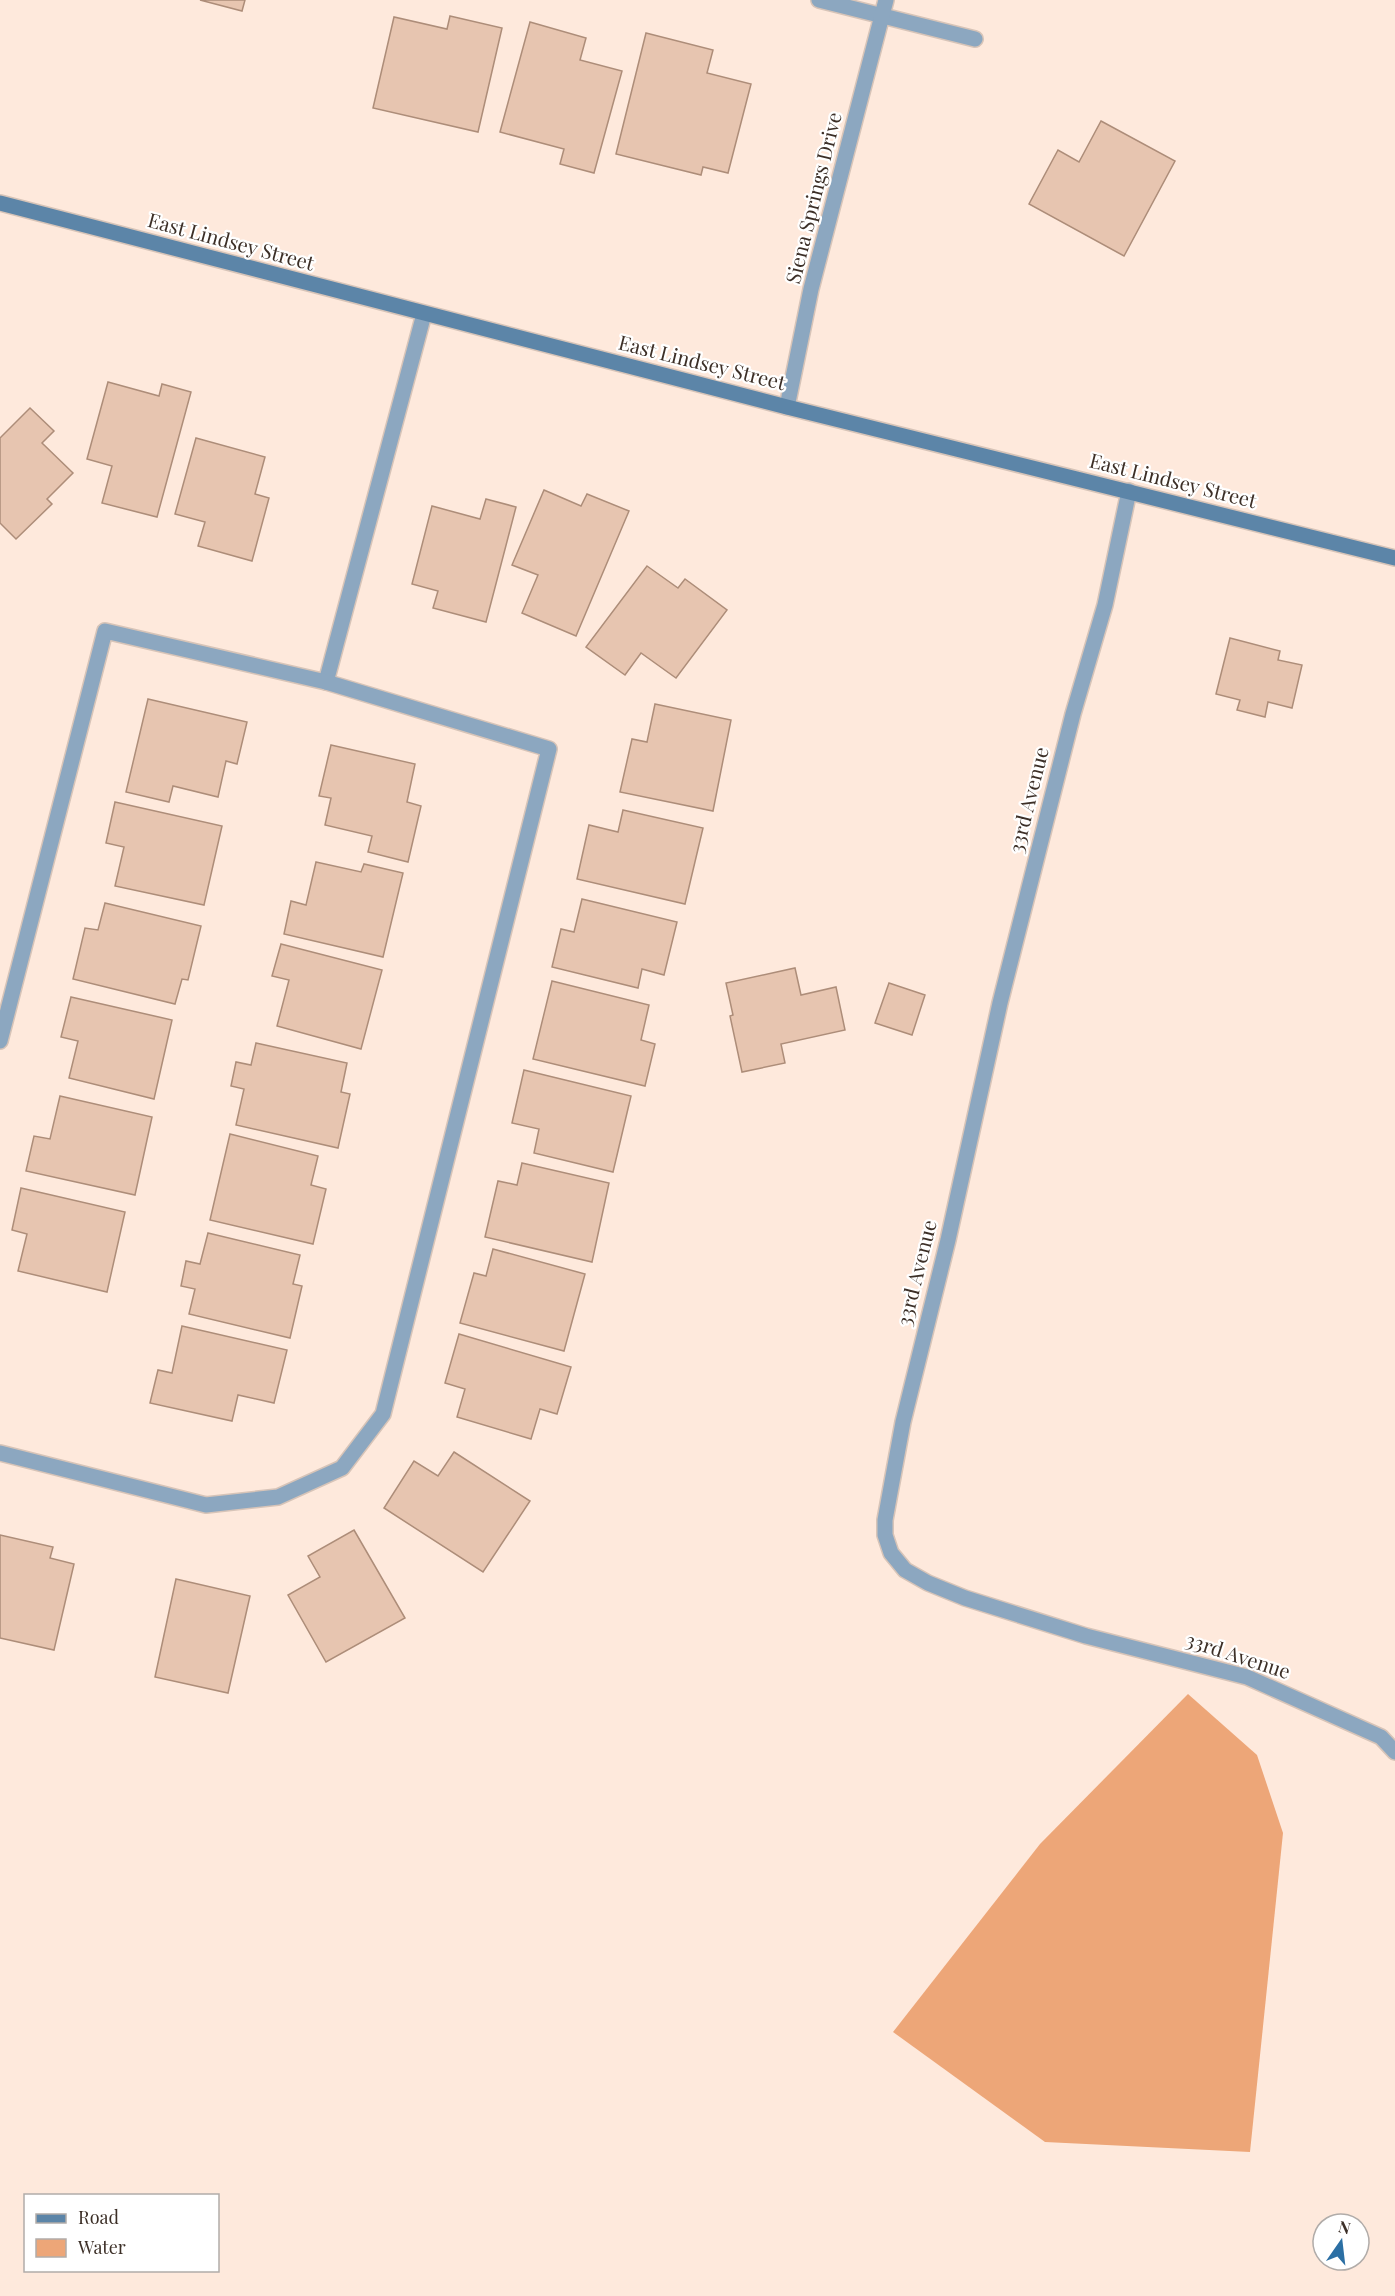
<svg xmlns="http://www.w3.org/2000/svg" width="1395" height="2296" font-family="'Playfair Display',serif">
	<style>
		.water { fill: #eda678 }
		.building { fill: #e7c5b0; stroke: #ad8d79; stroke-width: 1.5 }
		.lines { fill: none; stroke-linecap: round; stroke-linejoin: round }
		.lane-casing { stroke: #d7c4b8; stroke-width: 18 }
		.street-casing { stroke: #d7c4b8; stroke-width: 18 }
		.secondary-casing { stroke: #d7c4b8; stroke-width: 18 }
		.lane { stroke: #8ca7c0; stroke-width: 15 }
		.street { stroke: #8ca7c0; stroke-width: 15 }
		.secondary { stroke: #5c85a8; stroke-width: 15 }
		.labels { text-anchor: middle; stroke-width: 4.5; stroke-linejoin: round; paint-order: stroke }
		.street-label { font-size: 20px; fill: #3c2f27; stroke: #fff }
	</style>
	<rect width="100%" height="100%" fill="#fee9dc"/>
	<polygon class="water" points="1188,1694 1257,1755 1283,1833 1250,2152 1045,2142 893,2032 1040,1844"/>
	<g class="building">
		<polygon points="200,0 245,0 242,11"/>
		<polygon points="450,16 502,28 478,132 373,108 394,17 447,29"/>
		<polygon points="530,22 586,38 580,60 622,71 594,173 560,164 564,149 500,132"/>
		<polygon points="646,33 713,50 707,73 751,84 728,173 703,167 701,175 616,154"/>
		<polygon points="1101,121 1175,161 1124,256 1029,204 1058,150 1079,162"/>
		<polygon points="108,382 159,396 162,384 191,392 157,517 102,503 112,466 87,459"/>
		<polygon points="30,408 54,431 42,443 73,473 47,499 52,504 16,539 0,523 0,438"/>
		<polygon points="196,438 265,457 255,494 269,498 252,561 198,546 205,522 175,514"/>
		<polygon points="544,490 581,506 587,494 629,511 576,636 522,613 538,575 512,565"/>
		<polygon points="486,499 516,507 486,622 433,608 438,591 412,584 432,506 480,519"/>
		<polygon points="647,566 678,588 685,579 727,610 676,678 641,653 625,675 586,647"/>
		<polygon points="1230,638 1280,651 1278,660 1302,665 1292,708 1268,702 1265,717 1237,710 1240,700 1216,694"/>
		<polygon points="148,699 247,722 237,764 226,761 218,797 173,786 169,802 126,792"/>
		<polygon points="655,704 731,720 713,811 620,792 632,739 647,742"/>
		<polygon points="331,745 415,764 407,802 421,806 408,862 368,852 372,836 325,825 331,798 319,796"/>
		<polygon points="115,802 222,826 204,905 115,886 124,847 106,843"/>
		<polygon points="623,810 703,828 685,904 577,879 589,825 618,832"/>
		<polygon points="316,862 361,872 364,864 403,873 383,957 284,934 291,901 306,905"/>
		<polygon points="582,899 677,922 664,975 642,969 638,988 552,967 561,929 574,932"/>
		<polygon points="105,903 201,926 188,980 182,979 175,1004 73,979 85,928 98,930"/>
		<polygon points="281,944 382,970 361,1049 277,1026 289,980 272,976"/>
		<polygon points="795,968 801,995 836,987 845,1030 781,1044 785,1063 742,1072 730,1016 733,1015 726,983"/>
		<polygon points="552,981 649,1005 641,1040 655,1044 645,1086 533,1059"/>
		<polygon points="889,983 925,995 912,1035 875,1023"/>
		<polygon points="71,997 172,1020 154,1099 69,1078 78,1041 61,1037"/>
		<polygon points="256,1043 347,1063 341,1092 350,1094 338,1148 236,1125 244,1089 231,1086 236,1062 251,1065"/>
		<polygon points="524,1070 631,1096 613,1172 534,1153 539,1129 512,1123"/>
		<polygon points="60,1096 152,1117 135,1195 26,1171 34,1136 50,1139"/>
		<polygon points="230,1134 318,1156 311,1185 326,1189 313,1244 210,1220"/>
		<polygon points="522,1163 609,1183 592,1262 485,1237 498,1181 517,1185"/>
		<polygon points="21,1188 125,1212 107,1292 18,1271 27,1234 12,1230"/>
		<polygon points="208,1233 300,1255 293,1284 302,1286 290,1338 189,1314 195,1289 181,1286 186,1261 200,1264"/>
		<polygon points="493,1249 585,1274 564,1351 460,1323 474,1273 486,1276"/>
		<polygon points="182,1326 287,1350 274,1403 238,1395 232,1421 150,1403 158,1370 172,1373"/>
		<polygon points="459,1334 571,1367 557,1414 540,1409 531,1439 457,1417 465,1389 445,1383"/>
		<polygon points="454,1452 530,1501 483,1572 384,1508 414,1461 438,1476"/>
		<polygon points="354,1530 405,1618 326,1662 288,1595 320,1577 308,1556"/>
		<polygon points="0,1535 53,1547 50,1558 74,1564 54,1650 0,1638"/>
		<polygon points="176,1579 250,1596 228,1693 155,1677"/>
	</g>
	<g class="lines">
		<g class="lane-casing">
			<polyline id="lane" points="1129,491 1105,605 1073,714 1000,1003 948,1240 903,1422 885,1520 885,1535 891,1553 905,1570 928,1583 965,1598 1086,1636 1247,1677 1381,1737 1395,1752"/>
		</g>
		<g class="street-casing">
			<g id="street">
				<polyline points="819,0 975,39"/>
				<polyline points="787,407 811,289 886,0"/>
				<polyline points="326,682 424,314"/>
				<polyline points="0,1041 105,631 326,682 549,749 383,1414 342,1468 278,1497 206,1505 0,1453"/>
			</g>
		</g>
		<g class="secondary-casing">
			<polyline id="secondary" points="0,203 787,407 1395,558"/>
		</g>
		<use href="#lane" class="lane"/>
		<use href="#street" class="street"/>
		<use href="#secondary" class="secondary"/>
	</g>
	<g class="labels">
		<g class="street-label">
			<text transform="translate(814 198) rotate(-76)" y="7">Siena Springs Drive</text>
			<text transform="translate(231 242) rotate(15)" y="7">East Lindsey Street</text>
			<text transform="translate(702 363) rotate(14)" y="7">East Lindsey Street</text>
			<text transform="translate(1173 481) rotate(14)" y="7">East Lindsey Street</text>
			<text transform="translate(1029 800) rotate(-76)" y="7">33rd Avenue</text>
			<text transform="translate(917 1273) rotate(-76)" y="7">33rd Avenue</text>
			<text transform="translate(1238 1656) rotate(18)" y="7">33rd Avenue</text>
		</g>
	</g>
	<rect x="24" y="2194" width="195" height="78" fill="#ffffff" stroke="#b1aca9" stroke-width="1.5"/>
	<rect x="36" y="2214" width="30" height="9" fill="#5c85a8" stroke="#b1aca9" stroke-width="1.5"/>
	<text x="78" y="2224" font-size="18" fill="#3c2f27">Road</text>
	<rect x="36" y="2239" width="30" height="18" fill="#eda678" stroke="#b1aca9" stroke-width="1.5"/>
	<text x="78" y="2254" font-size="18" fill="#3c2f27">Water</text>
	<g transform="translate(1341 2242) rotate(14)"><circle r="28" fill="#ffffff" stroke="#b1aca9" stroke-width="1.5"/>
	<path d="M0-4.5L10 22L0 15L-10 22Z" fill="#2b6fa4"/>
	<text y="-9" font-size="16" font-weight="bold" text-anchor="middle" fill="#3c2f27">N</text>
	</g>
</svg>
